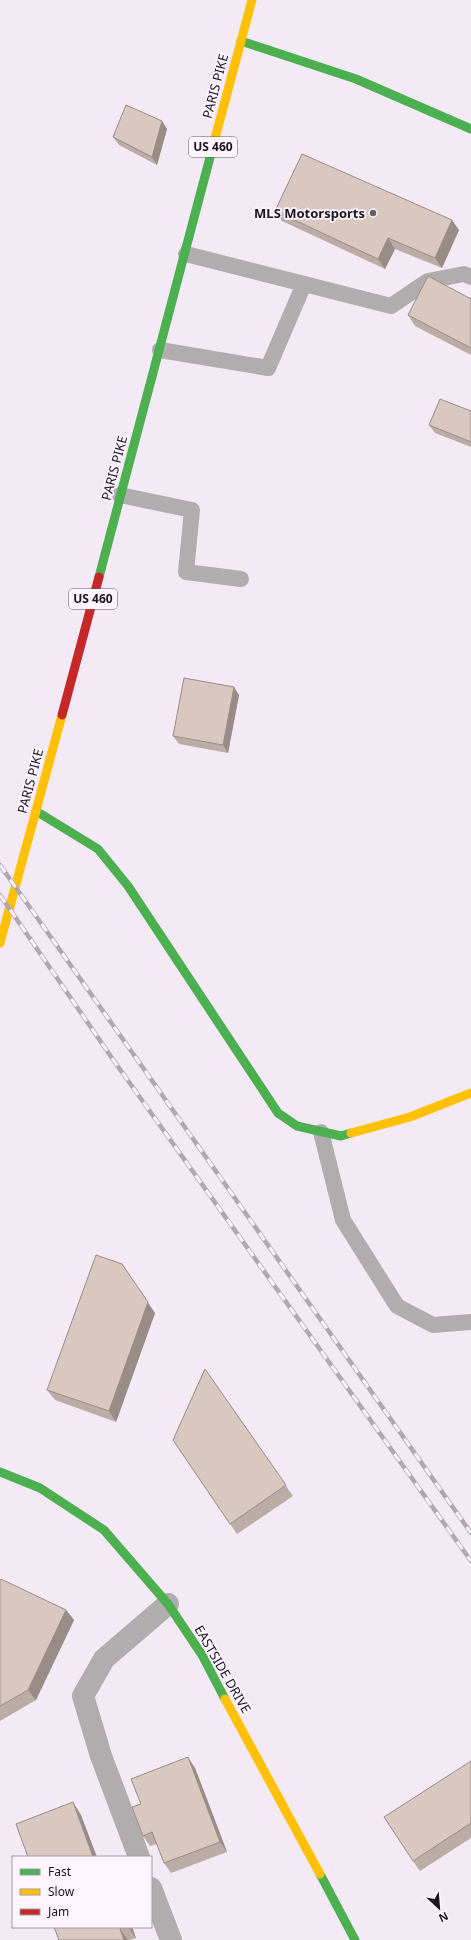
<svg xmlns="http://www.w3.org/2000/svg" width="471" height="1940" font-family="'Noto Sans',sans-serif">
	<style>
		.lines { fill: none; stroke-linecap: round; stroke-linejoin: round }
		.lane { stroke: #b1acae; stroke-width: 16 }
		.street { stroke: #b1acae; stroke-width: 22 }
		.fast { stroke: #4caf50; stroke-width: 9 }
		.slow { stroke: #ffc107; stroke-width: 9 }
		.jam { stroke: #c62828; stroke-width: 9 }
		.rail-casing { stroke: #aea9af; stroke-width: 4.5 }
		.rail { stroke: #fcf5ff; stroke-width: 3; stroke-dasharray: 9; stroke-linecap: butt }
		.wall { fill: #bbaca5 }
		.shaded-wall { fill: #998c86 }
		.building { fill: #dac8c0; stroke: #998c86 }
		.poi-dot { fill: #676069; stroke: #fcf5ff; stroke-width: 1.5 }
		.labels { text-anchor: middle; stroke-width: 3.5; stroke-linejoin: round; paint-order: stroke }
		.shield { fill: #fcf5ff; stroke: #5e5861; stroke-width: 1 }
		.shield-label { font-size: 12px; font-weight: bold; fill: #1b151d }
		.street-label { font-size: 13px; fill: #1b151d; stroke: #fcf5ff }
		.poi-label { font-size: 13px; font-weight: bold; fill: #1b151d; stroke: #fcf5ff; text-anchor: end }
	</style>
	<rect width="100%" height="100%" fill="#f3eaf6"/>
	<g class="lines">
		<g class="lane">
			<polyline points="186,254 391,306 428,281 464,274 471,277"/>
			<polyline points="160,350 268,368 304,284"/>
			<polyline points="120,495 192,510 186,572 241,579"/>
			<polyline points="321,1132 343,1220 397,1306 433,1325 471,1322"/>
		</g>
		<g class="street">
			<polyline points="139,1857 101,1756 83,1696 104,1659 168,1604"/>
			<polyline points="151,1888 171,1940"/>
		</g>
		<g class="fast">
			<polyline points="241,41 356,79 471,129"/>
			<polyline points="99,577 213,146"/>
			<polyline points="36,811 98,849 128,886 278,1113 297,1126 341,1136 351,1133"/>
			<polyline points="0,1472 40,1488 104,1530 168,1604 202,1655 225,1699"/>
			<polyline points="320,1874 355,1940"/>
		</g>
		<g class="slow">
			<polyline points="213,146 252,0"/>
			<polyline points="0,943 62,715"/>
			<polyline points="351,1133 410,1117 471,1093"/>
			<polyline points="225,1699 320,1874"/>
		</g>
		<polyline class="jam" points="62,715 99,577"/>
		<g class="rail-casing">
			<g id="rail">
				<polyline points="0,865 471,1533"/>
				<polyline points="0,895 114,1061 471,1561"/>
			</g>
		</g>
		<use href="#rail" class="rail"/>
	</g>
	<g class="wall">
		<polygon points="162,121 167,129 157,165 119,145 113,137"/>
		<polygon points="275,211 459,230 442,268 395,249 385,269 282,221"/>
		<polygon points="471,299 471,355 415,326 408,315"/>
		<polygon points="471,411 471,447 435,433 429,425"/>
		<polygon points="239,695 228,753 179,744 173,736"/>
		<polygon points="155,1313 116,1422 55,1400 47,1390"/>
		<polygon points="205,1369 293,1496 237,1534 173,1440"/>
		<polygon points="0,1581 66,1610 74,1620 36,1700 0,1721"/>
		<polygon points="471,1761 471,1838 420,1871 413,1861"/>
		<polygon points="195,1768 227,1852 171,1873 164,1863 157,1844 150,1846 143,1836 141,1804"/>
		<polygon points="54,1927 132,1927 136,1938 130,1940 59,1940"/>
	</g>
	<g class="shaded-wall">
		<polygon points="162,121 167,129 157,165 152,157"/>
		<polygon points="452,220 459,230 442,268 435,258"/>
		<polygon points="388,238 395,249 385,269 378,259"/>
		<polygon points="234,687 239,695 228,753 223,745"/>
		<polygon points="122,1264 155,1313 116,1422 109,1411"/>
		<polygon points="66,1610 74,1620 36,1700 28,1690"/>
		<polygon points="188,1757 195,1768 227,1852 220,1842"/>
		<polygon points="73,1802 81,1815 97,1857 93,1857"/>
		<polygon points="128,1927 132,1927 136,1938"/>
		<polygon points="120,1929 128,1940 124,1940"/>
	</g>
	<g class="building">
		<polygon points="126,105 162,121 152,157 113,137"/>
		<polygon points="302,154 452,220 435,258 388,238 378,259 275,211"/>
		<polygon points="428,276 471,299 471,348 408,315"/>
		<polygon points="440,399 471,411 471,442 429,425"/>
		<polygon points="184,678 234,687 223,745 173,736"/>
		<polygon points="96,1255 122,1264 148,1302 109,1411 47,1390"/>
		<polygon points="205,1369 286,1485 230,1524 173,1440"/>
		<polygon points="1,1579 66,1610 28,1690 0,1706 0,1581"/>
		<polygon points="188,1757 220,1842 164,1863 152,1832 143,1836 132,1807 141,1804 131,1779"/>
		<polygon points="471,1761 471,1823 413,1861 384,1817"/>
		<polygon points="73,1802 93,1857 28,1857 16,1824"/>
		<polygon points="54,1927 124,1927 120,1929 124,1940 59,1940"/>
	</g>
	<circle class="poi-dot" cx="373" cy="213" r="4"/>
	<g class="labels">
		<g class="shield">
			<rect x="189" y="137" width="48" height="20" rx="3"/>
			<rect x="69" y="589" width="48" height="20" rx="3"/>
		</g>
		<g class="shield-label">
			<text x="213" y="151">US 460</text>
			<text x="93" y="603">US 460</text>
		</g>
		<g class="street-label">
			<text transform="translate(215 86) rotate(-75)" y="5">PARIS PIKE</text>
			<text transform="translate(114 468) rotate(-75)" y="5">PARIS PIKE</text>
			<text transform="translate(30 781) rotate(-75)" y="5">PARIS PIKE</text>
			<text transform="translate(223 1669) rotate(60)" y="5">EASTSIDE DRIVE</text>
		</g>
		<g class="poi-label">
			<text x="365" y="218">MLS Motorsports</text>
		</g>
	</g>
	<rect x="12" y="1856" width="140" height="72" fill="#fcf5ff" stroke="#a29ba5"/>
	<rect x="20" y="1869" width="20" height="6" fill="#4caf50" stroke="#a29ba5"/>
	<text x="48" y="1876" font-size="12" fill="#1b151d">Fast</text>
	<rect x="20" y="1889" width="20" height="6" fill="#ffc107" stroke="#a29ba5"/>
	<text x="48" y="1896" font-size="12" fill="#1b151d">Slow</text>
	<rect x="20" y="1909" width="20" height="6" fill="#c62828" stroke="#a29ba5"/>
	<text x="48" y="1916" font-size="12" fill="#1b151d">Jam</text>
	<g transform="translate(439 1908) rotate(154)" stroke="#fcf5ff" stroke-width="3" paint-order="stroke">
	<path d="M0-3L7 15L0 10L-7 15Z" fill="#1b151d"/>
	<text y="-6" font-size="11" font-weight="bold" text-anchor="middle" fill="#1b151d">N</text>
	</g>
</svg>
